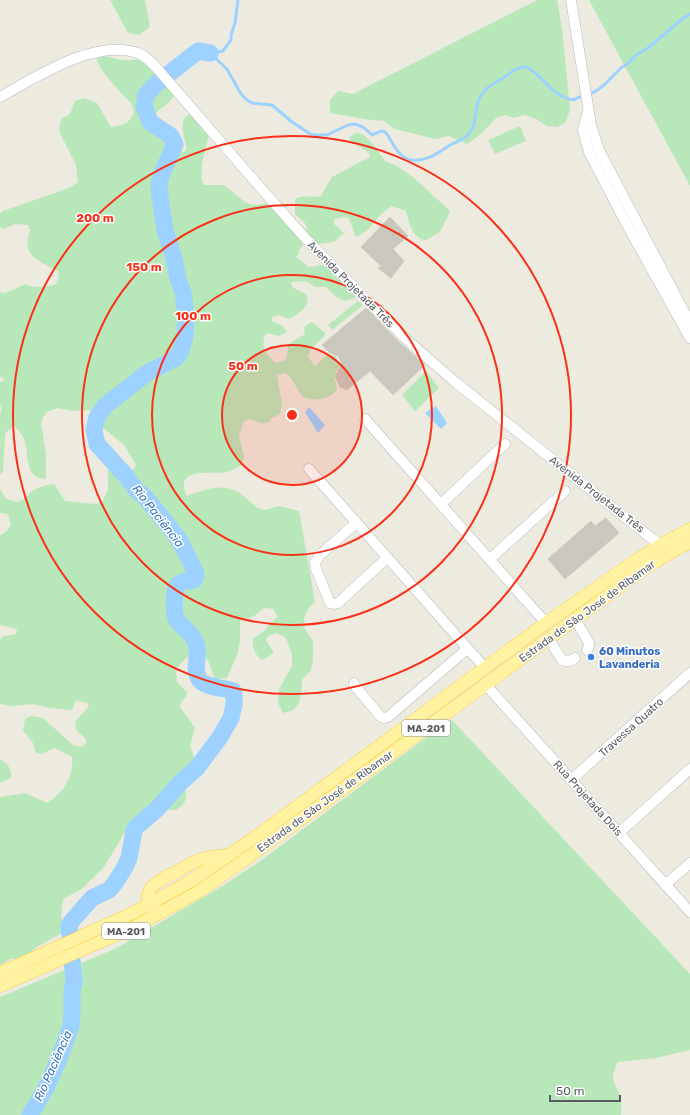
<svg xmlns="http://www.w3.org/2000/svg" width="690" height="1115" font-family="Rubik,sans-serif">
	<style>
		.green { fill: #b8e8b9 }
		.water { fill: #9dd1ff }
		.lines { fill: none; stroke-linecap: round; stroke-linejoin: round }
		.stream { stroke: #9dd1ff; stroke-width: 3 }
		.river { stroke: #9dd1ff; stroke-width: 17 }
		.building { fill: #cac7be; stroke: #d2ccbd }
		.minor-casing { stroke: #b7bac0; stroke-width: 11 }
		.major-casing { stroke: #ffd146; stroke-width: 13 }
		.minor { stroke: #fff; stroke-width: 10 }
		.major { stroke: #fff3a2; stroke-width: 12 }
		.ring { fill: none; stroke: #fa3118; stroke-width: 2 }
		.shop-dot { fill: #3f7fe0; stroke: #fff; stroke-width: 1.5 }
		.labels { text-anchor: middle; stroke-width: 3; stroke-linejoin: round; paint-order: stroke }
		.shield { fill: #fff; stroke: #8a8d91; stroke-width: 1 }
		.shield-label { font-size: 10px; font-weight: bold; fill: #585c62 }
		.street-label { font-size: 11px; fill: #585c62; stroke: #fff }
		.shop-label { font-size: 11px; font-weight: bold; fill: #366cbe; stroke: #fff; text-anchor: start }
		.water-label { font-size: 12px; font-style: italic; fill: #3275c4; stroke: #fff }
		.centre { fill: #fa3118; stroke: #fff; stroke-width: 2 }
		.ring-label { font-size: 12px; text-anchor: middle; font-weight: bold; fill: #fa3118; stroke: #fff; stroke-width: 3; stroke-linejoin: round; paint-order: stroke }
	</style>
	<rect width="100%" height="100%" fill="#edeadf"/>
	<g class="green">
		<polygon points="110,0 145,0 150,27 139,35 128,33"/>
		<polygon points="537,0 557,0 562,28 570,110 565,123 557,127 547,126 536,119 525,115 514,118 506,115 496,118 481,134 467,144 449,136 435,139 395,129 384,121 364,119 330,113 330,100 338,91 353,94"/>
		<polygon points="589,0 690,0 690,186"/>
		<path d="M101 56C109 56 117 60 125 60 130 61 135 59 141 59L175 92C168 114 140 106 165 135 171 142 175 149 184 152L187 149C184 136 176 117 193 113L209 135C206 148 197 174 204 185H224L246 203 255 205 279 202 298 233 303 246 299 250V254L296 257 309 267 323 265 333 267 357 296C344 306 336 297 326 287H315L306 281 291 282 292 287 307 295C311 307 298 314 289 319L278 315 272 317V321L283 326 287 332 279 336 266 333C260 348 265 352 275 363L286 360 289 344 305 334 304 327 312 322 325 333V335L310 350 308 357 315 366 328 354 336 357 340 365 334 376 337 389C331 397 329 397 319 399 296 403 300 383 285 373L277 375 282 404 280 414 270 419 271 421C264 426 257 422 250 419L244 421 239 435 244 456 242 465C238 467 232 471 228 472 214 475 172 465 187 496 202 491 220 483 236 491 244 495 251 503 258 508L264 510 280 506 299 511 315 602 310 606 304 618 305 629 313 641V661L311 670 302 680C302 689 302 701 295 708 293 711 287 712 283 713L278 703 279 689 292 666V654L286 638 277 633 268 636 266 640 274 653 262 660C255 655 252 648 253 639L265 630 277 617 274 609 264 608 254 616 240 621V640L238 653 227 678 215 679 208 660 199 653 190 655 179 665 176 670 177 682 187 692 186 697 181 701 180 707 195 728 190 746 196 762 193 771 183 781C186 796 190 799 177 810H162L153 804 145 809 124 834 104 867 82 889 63 899 61 917 66 927 65 931 35 948 24 958 10 959 0 965V797L25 793 47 803C64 793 74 776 72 757L55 748 41 754 36 753 33 743 23 730 25 719 31 716 43 718 73 745 81 747 86 744V739L77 731 75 722 89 706 87 703 76 700 72 710 50 708 33 704 12 706 0 704V640L4 636 16 634 17 629 0 625V535L6 532 11 525 8 514 0 513V489L6 499 17 502 23 500 33 490 46 485 54 484 65 501 96 504 102 502 108 490V462L132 472 136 465 124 445 102 427 99 416 94 410 72 411 57 408 46 412 41 422 46 455V479C23 478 30 454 24 439 23 435 18 430 15 426L6 432 5 437 3 471 0 475V414L2 409 0 405V382L5 380 0 376V292L5 293 26 284C35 289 46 287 56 284L59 276 58 271C49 267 30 258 28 248 26 243 29 235 30 230L28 225 15 224 4 229 0 227V214L3 211 69 188 78 182 76 165 59 131 61 119 70 114 75 101 84 98 97 103 111 127C123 125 130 124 134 112L131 103C123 94 97 70 97 58Z"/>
		<polygon points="520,126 526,141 495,154 488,140"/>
		<path d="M356 133 362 134 366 137 373 144 385 161 397 166 413 177 448 209 450 212 440 232 426 240C412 239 409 222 406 211L392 206 381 214 368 230 356 237 349 219 344 217 334 219V224L344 233 334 242 332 241 330 243 308 244 303 234 307 229 306 224 295 214V199C304 194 312 198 321 196L332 177 370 157V154L350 140 349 138 350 136Z"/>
		<polygon points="358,301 363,305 332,330 328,325"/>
		<polygon points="426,371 439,388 415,411 402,395"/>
		<path d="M451 719 690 974V1050L656 1058 618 1062C609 1081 614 1079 620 1096 622 1101 621 1109 621 1115H0V997L117 948 224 885 259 862Z"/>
		<path d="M0 759C8 764 12 769 11 778L0 783Z"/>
	</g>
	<g class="water">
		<polygon points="436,406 447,423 441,429 425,413"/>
		<polygon points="309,407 325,425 318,433 305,412"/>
	</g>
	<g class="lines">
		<g class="stream">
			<path d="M210 53 227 69 241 94 247 100 252 103 272 105 292 122 312 135H327L348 125 355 124 363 127 372 135C375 134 380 131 383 131 390 132 395 158 411 160 426 162 438 153 450 145 455 143 459 141 464 138 479 128 473 110 480 97 486 86 496 83 506 76 513 71 518 67 527 67 540 75 547 86 558 94 562 96 571 102 575 99 577 99 578 97 580 97 602 92 607 81 622 67L626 65 636 55 648 48 681 20 690 14"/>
			<polyline points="210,53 223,51 231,40 231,35 235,23 238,0"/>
		</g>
		<path class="river" d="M30 1115 46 1088 59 1059 71 1026 72 1013V992L74 982 69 926 71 922 92 898 109 890 115 883 125 867 129 858 134 831 136 827 157 809 180 783 197 768 220 737 231 718 234 705V695L233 691C223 687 205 688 199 679 192 667 201 655 196 643 193 634 184 629 178 622 173 615 173 594 177 586 180 581 189 581 194 580L196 576 195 571 180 541 159 514 143 495 138 492 126 476 97 444 94 430 97 417 105 406 147 373 176 358 181 351 185 336 186 316 183 292 178 279 174 258 165 230 160 197 159 185 162 173 175 144 171 136 150 122 144 106 146 95 156 84 198 51 210 53"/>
	</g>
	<g class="building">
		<polygon points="390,217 408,236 393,249 404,261 391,278 378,268 381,266 361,247"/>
		<polygon points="366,308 401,344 425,365 393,395 370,371 347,390 340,387 335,376 342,364 338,356 330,353 322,345"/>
		<polygon points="606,518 619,533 565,579 548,559 591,521 595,526"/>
	</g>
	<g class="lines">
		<g class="minor-casing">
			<g id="minor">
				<polyline points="571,0 591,125 599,150 690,323"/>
				<path d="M0 97C36 77 95 38 138 53 148 57 155 66 161 73L259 186 306 239 406 339 454 381 660 545"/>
				<polyline points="587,114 583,131 589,152 627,225 690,338"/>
				<polyline points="365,419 546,623"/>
				<polyline points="309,469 485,668"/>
				<polyline points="441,504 505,444"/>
				<polyline points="356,523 321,554 315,562 316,569 330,603 334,604 338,603 387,558"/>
				<polyline points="490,559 565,491"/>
				<polyline points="575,619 589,643 589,646 587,650"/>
				<path d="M548 638 562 660C567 662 570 662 575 658"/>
				<polyline points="354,683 355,686 381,717 384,718 388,717 467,649"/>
				<polyline points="485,684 690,912"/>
				<polyline points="571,780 690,673"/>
				<polyline points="619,833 690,769"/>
				<polyline points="665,885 690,863"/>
			</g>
		</g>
		<g class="major-casing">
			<g id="major">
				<path d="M155 910C135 890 163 878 178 871 186 866 194 861 203 859 211 856 220 856 228 855"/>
				<polyline points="0,973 135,912 191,881 261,833 546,623 635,561 660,545 690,529"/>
				<polyline points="0,986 136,926 198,892 236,866 303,818 641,571 675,550 690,542"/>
			</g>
		</g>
		<use href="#minor" class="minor"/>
		<use href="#major" class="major"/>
	</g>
	<circle cx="292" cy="415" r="70" fill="#fa3118" fill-opacity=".12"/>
	<g class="ring">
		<circle cx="292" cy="415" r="70"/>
		<circle cx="292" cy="415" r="140"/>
		<circle cx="292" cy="415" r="210"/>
		<circle cx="292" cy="415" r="279"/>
	</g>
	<circle class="shop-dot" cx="591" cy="657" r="4"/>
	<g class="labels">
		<g class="shield">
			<rect x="402" y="720" width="48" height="16" rx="3"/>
			<rect x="102" y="923" width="48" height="16" rx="3"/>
		</g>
		<g class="shield-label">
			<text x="426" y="732">MA-201</text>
			<text x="126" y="935">MA-201</text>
		</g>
		<g class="street-label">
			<text transform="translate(351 284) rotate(45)" y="4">Avenida Projetada Três</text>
			<text transform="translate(597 494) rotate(38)" y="4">Avenida Projetada Três</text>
			<text transform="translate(587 611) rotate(-36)" y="4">Estrada de São José de Ribamar</text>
			<text transform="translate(631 727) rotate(-42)" y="4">Travessa Quatro</text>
			<text transform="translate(588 798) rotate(48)" y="4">Rua Projetada Dois</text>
			<text transform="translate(325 801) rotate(-36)" y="4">Estrada de São José de Ribamar</text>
		</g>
		<g class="shop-label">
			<text x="599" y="655">60 Minutos<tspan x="599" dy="13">Lavanderia</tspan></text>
		</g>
		<g class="water-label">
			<text transform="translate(158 516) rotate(52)" y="4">Rio Paciência</text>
			<text transform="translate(53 1066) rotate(-66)" y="4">Rio Paciência</text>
		</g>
	</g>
	<circle cx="292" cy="415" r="6" class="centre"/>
	<g class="ring-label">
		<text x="95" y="222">200 m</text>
		<text x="144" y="271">150 m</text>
		<text x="193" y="320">100 m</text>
		<text x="243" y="370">50 m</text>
	</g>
	<path d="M550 1095v6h70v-6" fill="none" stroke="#585c62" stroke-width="2"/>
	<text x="556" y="1095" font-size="12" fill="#585c62" stroke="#ffffff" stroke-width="3" paint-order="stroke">50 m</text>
</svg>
